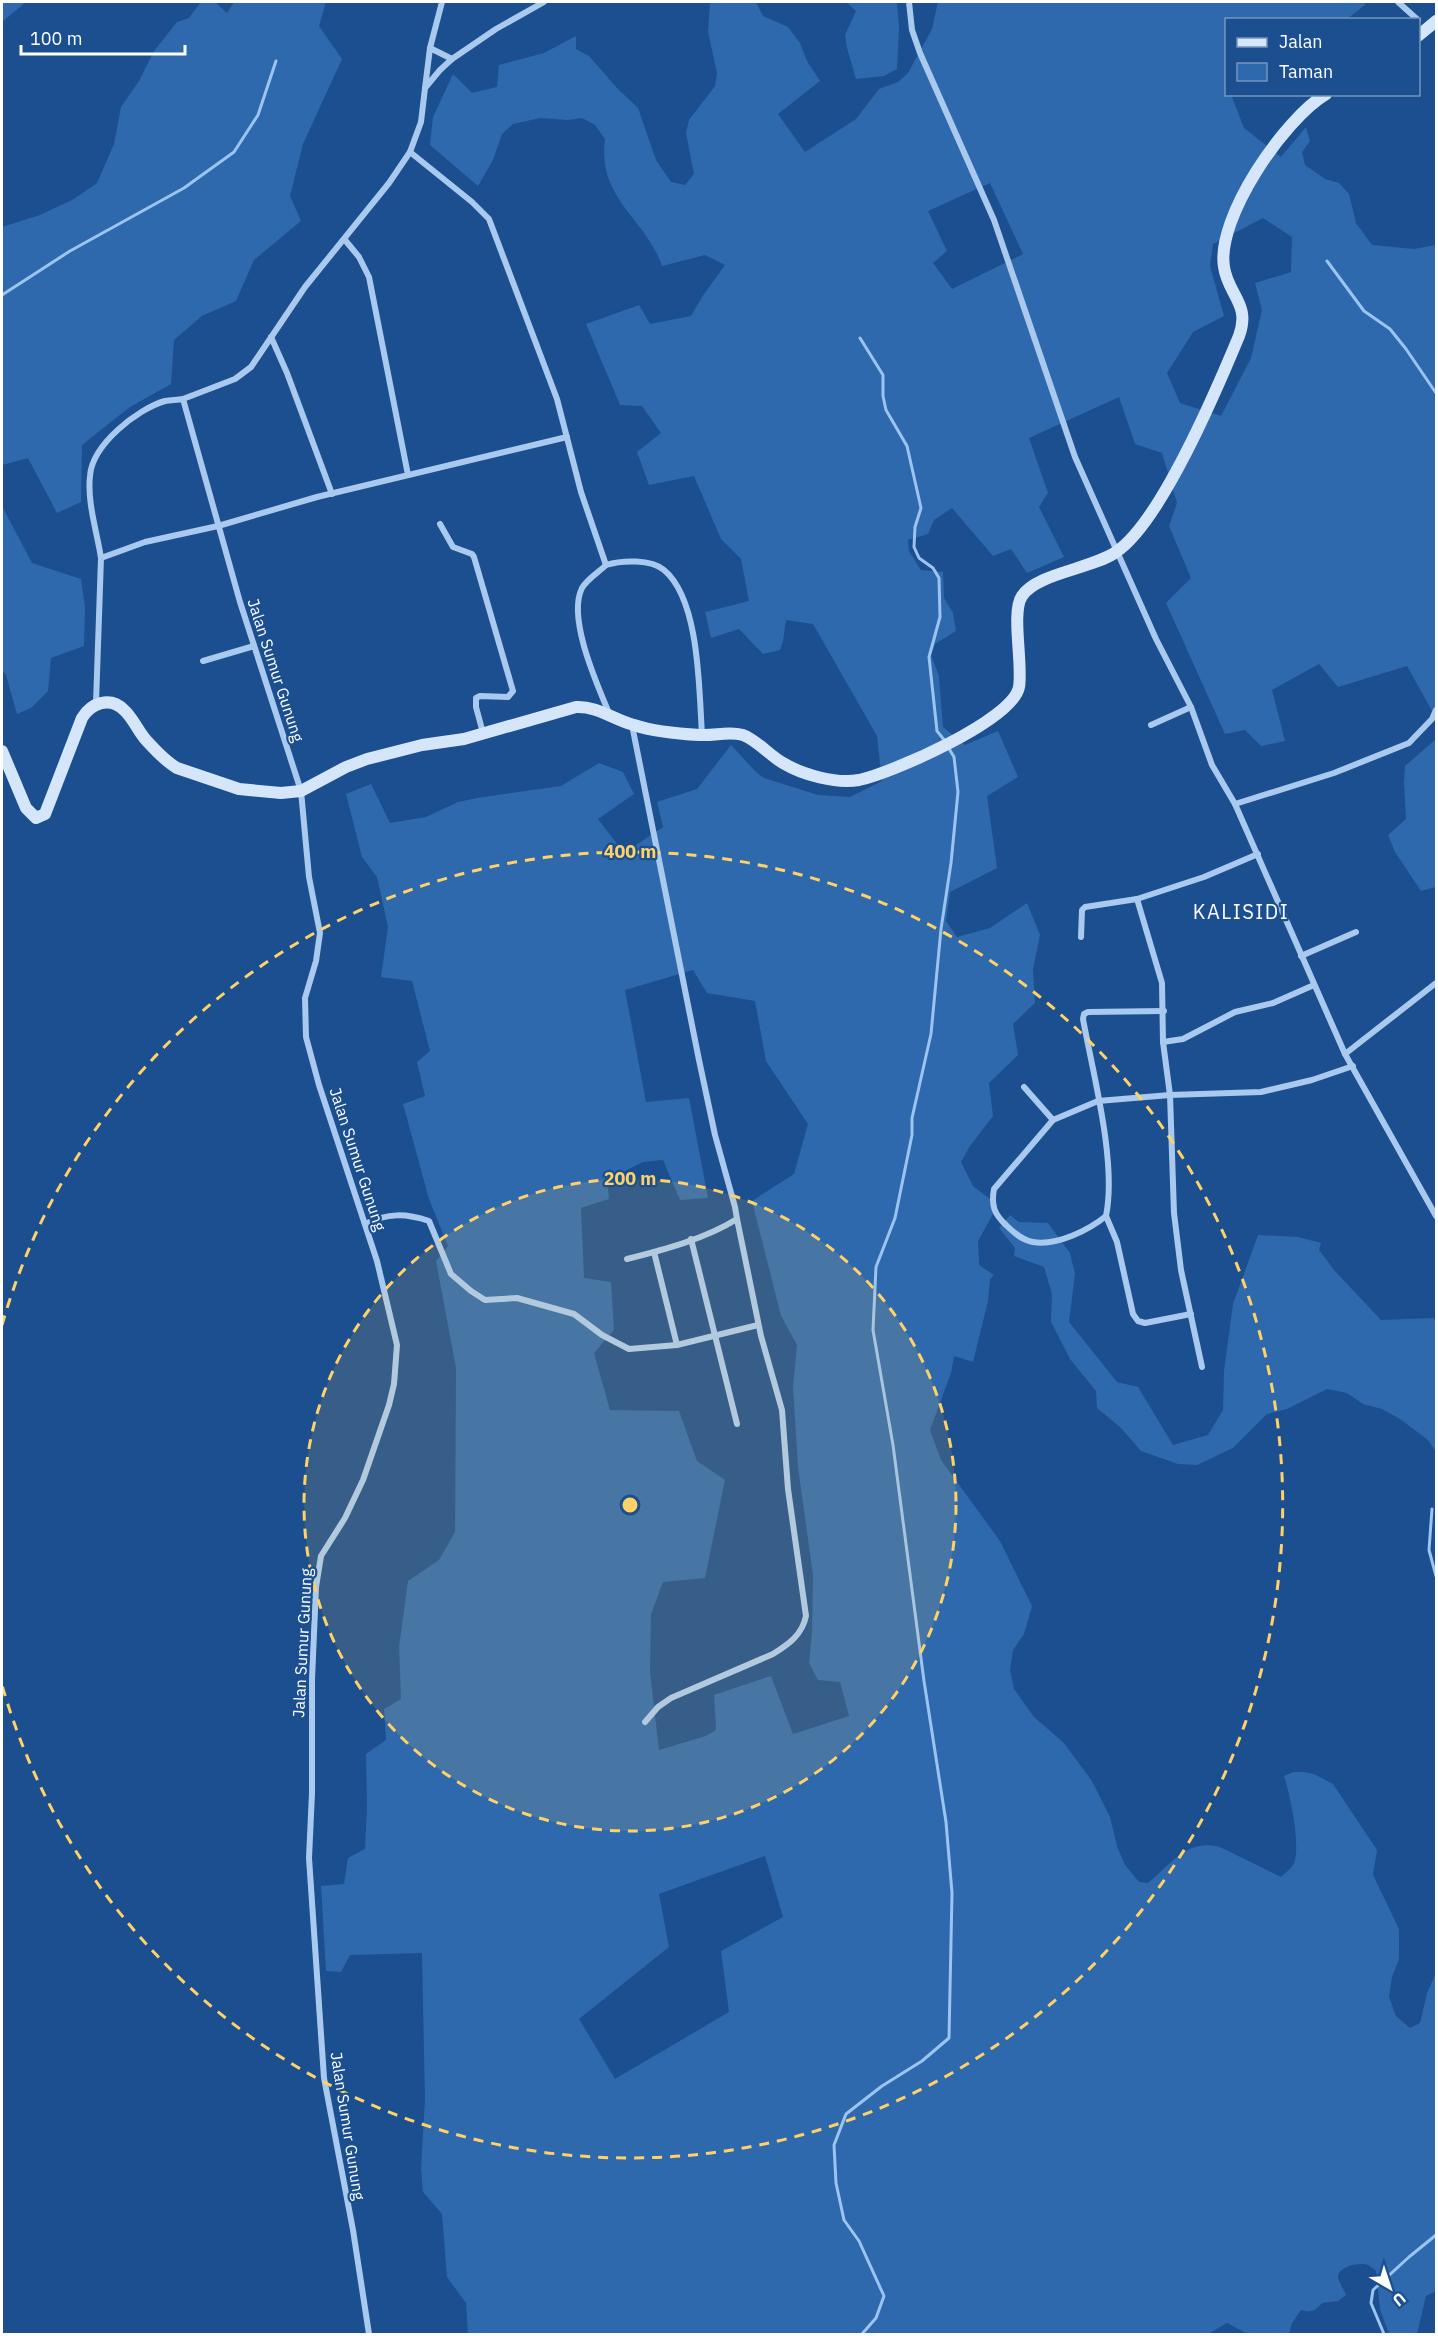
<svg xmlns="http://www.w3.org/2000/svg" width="1438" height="2336" font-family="'IBM Plex Sans',sans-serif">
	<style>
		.green { fill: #2e69ad; fill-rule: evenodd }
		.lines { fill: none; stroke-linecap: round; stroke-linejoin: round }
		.stream { stroke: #9cc4f0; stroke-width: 3 }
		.street { stroke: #a9c9ee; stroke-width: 6 }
		.secondary { stroke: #d6e6fa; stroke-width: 12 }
		.ring { fill: none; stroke: #ffd166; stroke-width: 3; stroke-dasharray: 10 8 }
		.labels { text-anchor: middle; stroke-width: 4.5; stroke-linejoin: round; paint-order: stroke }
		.street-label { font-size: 16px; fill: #fff; stroke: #1b4f8f }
		.quarter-label { font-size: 20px; letter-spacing: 1.5px; fill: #fff; stroke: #1b4f8f }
		.centre { fill: #ffd166; stroke: #1b4f8f; stroke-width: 3 }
		.ring-label { font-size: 18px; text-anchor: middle; font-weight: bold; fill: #ffd166; stroke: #1b4f8f; stroke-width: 4.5; stroke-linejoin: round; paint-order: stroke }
	</style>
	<rect width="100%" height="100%" fill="#1b4f8f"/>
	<g class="green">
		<polygon points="2,2 26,2 2,22"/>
		<polygon points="201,2 215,2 227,13 234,2 326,2 319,26 342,59 303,144 290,196 301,221 254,260 236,301 202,316 174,340 171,384 130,407 82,445 81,502 57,513 28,458 2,465 2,227 40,215 74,199 97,183 114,144 121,107 139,81 154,51 177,22 189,18"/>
		<path d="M710 2H756L763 16 788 27 800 43 807 61 820 81 778 114 805 152 856 119 879 89 898 82 908 73 932 29 938 2H1362L1366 4 1347 19 1226 20V94L1234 95 1232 97 1244 128 1281 157 1306 127 1310 141 1302 152 1305 165 1325 179 1339 183 1349 194 1356 223 1372 245 1414 249 1436 245V718L1407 666 1338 687 1319 664 1272 690 1285 741 1261 746 1245 730 1225 734 1166 603 1191 578 1169 526 1177 503 1162 453 1135 444 1119 397 1029 438 1048 493 1039 507 1064 557 1027 573 1011 549 993 556 952 508 934 520 928 534 908 540 909 551 921 570 943 572 944 598 953 613 956 631 935 644 931 655 939 676 943 727 965 745 998 731 1018 777 987 796 997 868 950 892 946 921 957 937 990 928 1027 903 1040 935 1033 969 1035 1003 1013 1024 1018 1055 989 1083 993 1116 970 1146 961 1162 973 1186 998 1205 978 1241 979 1265 994 1275 990 1279 988 1301 973 1362 954 1356 951 1373 930 1430 941 1460 1000 1541 1032 1606 1024 1634 1013 1650 1010 1670 1014 1689 1034 1717 1064 1743 1092 1781 1110 1817 1117 1846 1125 1865 1139 1882 1148 1883C1171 1864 1187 1838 1220 1847L1281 1877C1285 1873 1291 1869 1294 1863 1301 1847 1290 1793 1284 1776L1293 1772H1304L1314 1774 1333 1784 1377 1850 1373 1875 1399 1929V1959L1392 1977 1389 1997 1396 2016 1410 2028 1420 2023 1427 1993 1436 1973V2291L1426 2296 1417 2334H1389L1380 2309 1376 2271C1374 2269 1371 2267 1368 2265 1361 2262 1338 2266 1338 2277 1339 2282 1344 2290 1346 2295L1338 2301 1322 2303C1315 2311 1312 2313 1301 2310L1292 2323 1289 2334H1248L1227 2323 1208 2334H468L466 2303 447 2277 442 2214 423 2192 421 2169 425 2099 422 1953 350 1955 341 1972 326 1971 321 1886 344 1884 348 1858 365 1849 367 1807 366 1754 386 1740 384 1709 401 1699 399 1647 408 1581 439 1560 455 1532 456 1368 436 1261 448 1246 429 1199 403 1104 425 1096 417 1062 430 1051 412 981 381 977 388 927 377 877 362 857 346 794 371 784 390 823 426 817 458 802 477 798 561 786 599 763 623 772 634 794 598 819 624 853 663 827 657 802 697 789 731 745 756 772 764 778 818 795 850 797 882 781 877 736 813 624 786 620 783 641 780 650 763 654 739 629 711 638 705 612 749 601 741 559 721 539 694 476 649 485 637 452 661 433 642 406 620 405 586 324 639 305 650 324 691 316 702 297 725 265 705 255 662 266C645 217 597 199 605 139L595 125 582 118 568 120 540 118 513 124 502 134 493 160 478 186 430 145 433 117 453 74 472 93 497 87 499 65 544 53 576 36V49L589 56 617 88 638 108 656 160 671 182 685 185 694 174 686 133 689 120 715 86 717 73 708 32ZM990 183 1023 254 952 289 933 263 947 251 928 211ZM1263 218 1292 237 1291 272 1255 283 1262 310 1251 358 1221 416 1180 403 1167 373 1193 332 1224 316 1210 266 1213 244ZM693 970 707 993 755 1001 766 1061 808 1124 794 1174 752 1201 781 1316 797 1345 793 1387 798 1467 813 1575 812 1633 809 1663 818 1680 840 1682 849 1716 793 1734 771 1676 714 1695 716 1730 706 1736 659 1750 650 1672 651 1614 663 1582 705 1578 725 1480 697 1461 679 1411 610 1410 594 1353 614 1330 611 1282 584 1278 581 1208 609 1199 607 1180 643 1162 663 1160 680 1200 708 1198 689 1098 646 1102 625 990ZM765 1856 783 1917 721 1951 729 2012 615 2079 579 2019 669 1947 659 1894Z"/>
		<polygon points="846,2 897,2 899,29 897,69 884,76 856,79 847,48 845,35 856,11"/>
		<polygon points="2,506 32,563 81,579 85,607 84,646 51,658 48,691 31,708 17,714 6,675 2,670"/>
		<polygon points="1436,739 1436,887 1421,891 1395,852 1388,835 1406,819 1404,783 1405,766"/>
		<polygon points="1010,1215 1019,1222 1048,1223 1070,1253 1075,1274 1069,1322 1117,1382 1138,1387 1173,1445 1208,1435 1223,1410 1224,1371 1233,1304 1258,1235 1298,1237 1321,1243 1319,1250 1334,1270 1381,1320 1433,1318 1436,1321 1436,1452 1428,1440 1400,1419 1382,1409 1363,1404 1347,1393 1327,1389 1287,1409 1267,1414 1233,1448 1197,1465 1178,1464 1141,1451 1121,1428 1097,1408 1096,1391 1070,1359 1051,1322 1052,1294 1044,1267 1014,1256 1015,1248 999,1228"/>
	</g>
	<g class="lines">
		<g class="stream">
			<polyline points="1327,261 1364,311 1390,329 1406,349 1436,393"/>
			<polyline points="2,295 70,251 184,188 234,152 258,115 276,61"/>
			<polyline points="860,338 883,375 883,396 886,410 907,446 921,508 915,527 914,547 919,558 933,568 939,578 940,617 929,657 937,731 945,741"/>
			<polyline points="1432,1509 1429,1550 1436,1576"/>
			<polyline points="862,2334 876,2318 884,2296 859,2241 844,2220 836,2183 834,2145 846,2114 882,2086 922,2061 949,2038 952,1893 946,1822 924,1681 893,1445 873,1330 876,1267 895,1218 912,1135 912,1118 931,1034 941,929 951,863 958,792 954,757 948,747"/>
			<polyline points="1384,2334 1371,2303 1373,2290 1409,2257 1436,2235"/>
		</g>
		<g class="street">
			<polyline points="909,2 912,30 920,53 994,220 1075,457 1156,639 1191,707 1212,765 1235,804 1345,1054 1436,1216"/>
			<polyline points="1398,2 1418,20"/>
			<polyline points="430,48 452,59"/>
			<polyline points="425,88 430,48 442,2"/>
			<path d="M410 152 472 202 489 219 557 399 581 492 606 565C622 560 651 559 664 570 700 600 699 691 702 735"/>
			<polyline points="345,240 359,257 369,277 408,475"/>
			<polyline points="271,337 287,373 332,494"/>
			<polyline points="440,524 453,547 472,554 474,557 513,691 508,697 480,696 476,698 476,707 483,733"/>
			<path d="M101 558C97 532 87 502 90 476 92 445 137 409 165 401 171 400 178 400 183 399"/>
			<path d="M606 565C599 572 587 579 582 588 567 618 597 684 609 713"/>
			<polyline points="203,661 254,646"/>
			<polyline points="96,703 101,558 145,542 218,526 317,497 567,437"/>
			<polyline points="1151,725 1191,707"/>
			<polyline points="1235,804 1334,773 1409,743 1432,719 1436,710"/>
			<polyline points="1137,899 1162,983 1163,1042 1170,1095 1174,1213 1181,1270 1202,1367"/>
			<polyline points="1081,937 1082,910 1085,907 1137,899 1204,877 1258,854"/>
			<polyline points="1301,956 1356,932"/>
			<path d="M1164 1011 1088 1012 1084 1014 1083 1019C1093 1074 1117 1162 1106 1216 1089 1230 1057 1246 1033 1242 1022 1240 1014 1233 1006 1225 994 1214 991 1205 994 1189L1053 1120 1098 1101 1170 1095 1261 1092 1312 1080 1353 1066"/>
			<polyline points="1163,1042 1183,1039 1235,1012 1273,1003 1314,985"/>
			<polyline points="1345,1054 1436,983"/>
			<polyline points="1024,1087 1053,1120"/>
			<polyline points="1106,1216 1117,1242 1133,1314 1138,1321 1145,1323 1191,1314"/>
			<path d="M365 1224C388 1213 405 1213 429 1221L451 1274 471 1291 485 1300 517 1298 574 1314 602 1335 629 1349 677 1345 758 1325"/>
			<polyline points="691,1239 737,1424"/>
			<polyline points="654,1252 677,1345"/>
			<path d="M627 1259C663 1250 705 1239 737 1219L735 1207 715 1135 699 1060 632 725"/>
			<path d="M645 1722 658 1707 671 1698 773 1654C789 1644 802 1635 806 1616L788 1489 782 1410 761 1336 737 1219"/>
			<polyline points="369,2334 353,2230 324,2078 309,1858 312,1793 312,1679 316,1587 321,1556 345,1518 363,1480 389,1405 394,1384 397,1345 377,1261 319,1085 306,1037 305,998 316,961 320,933 309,877 301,791 240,602 183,399 235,379 251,367 305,287 389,183 410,152 421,122 425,88 440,70 452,59 496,29 544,2"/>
		</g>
		<g class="secondary">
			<polyline points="1418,36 1436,21"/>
			<path d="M2 751 26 808 36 818 45 814 82 718C91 703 110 696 124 710 133 718 138 731 146 740 155 750 165 761 177 768L239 789 281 793 301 791 346 767 367 759 422 745 464 739 576 707C598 706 614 720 634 725 652 731 681 734 700 735 715 736 728 731 743 735 758 741 769 755 783 763 803 775 836 784 859 780 892 773 1013 720 1019 687 1023 664 1011 612 1022 596 1037 573 1092 569 1116 552 1161 522 1217 389 1239 336 1251 304 1228 295 1224 267 1216 218 1284 119 1326 94"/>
		</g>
	</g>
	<circle cx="630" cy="1505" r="326" fill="#ffd166" fill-opacity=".12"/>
	<g class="ring">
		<circle cx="630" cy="1505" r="326"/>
		<path d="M2 1325A653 653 0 1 1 2 1685"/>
	</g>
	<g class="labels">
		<g class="street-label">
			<text transform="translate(276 670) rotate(72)" y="6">Jalan Sumur Gunung</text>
			<text transform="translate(358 1159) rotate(72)" y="6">Jalan Sumur Gunung</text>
			<text transform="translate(302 1643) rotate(-87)" y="6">Jalan Sumur Gunung</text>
			<text transform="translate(348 2126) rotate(81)" y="6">Jalan Sumur Gunung</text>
		</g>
		<g class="quarter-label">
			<text x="1241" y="919">KALISIDI</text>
		</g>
	</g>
	<circle cx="630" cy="1505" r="9" class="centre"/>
	<g class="ring-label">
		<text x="630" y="858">400 m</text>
		<text x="630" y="1185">200 m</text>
	</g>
	<rect width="1438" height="2336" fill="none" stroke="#ffffff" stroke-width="6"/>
	<rect x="1225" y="18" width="195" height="78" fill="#1b4f8f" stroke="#7695bc" stroke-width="1.5"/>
	<rect x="1237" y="38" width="30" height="9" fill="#d6e6fa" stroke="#7695bc" stroke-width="1.5"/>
	<text x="1279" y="48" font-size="18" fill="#ffffff">Jalan</text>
	<rect x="1237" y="63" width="30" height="18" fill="#2e69ad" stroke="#7695bc" stroke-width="1.5"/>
	<text x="1279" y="78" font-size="18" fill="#ffffff">Taman</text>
	<g transform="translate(1390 2288) rotate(141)" stroke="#1b4f8f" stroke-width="4.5" paint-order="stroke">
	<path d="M0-4.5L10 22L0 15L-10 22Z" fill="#ffffff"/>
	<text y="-9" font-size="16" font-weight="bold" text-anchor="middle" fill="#ffffff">U</text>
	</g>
	<path d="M21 45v9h164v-9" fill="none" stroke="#ffffff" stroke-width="3"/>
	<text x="30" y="45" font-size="18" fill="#ffffff" stroke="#1b4f8f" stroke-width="4.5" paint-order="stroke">100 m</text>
</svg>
